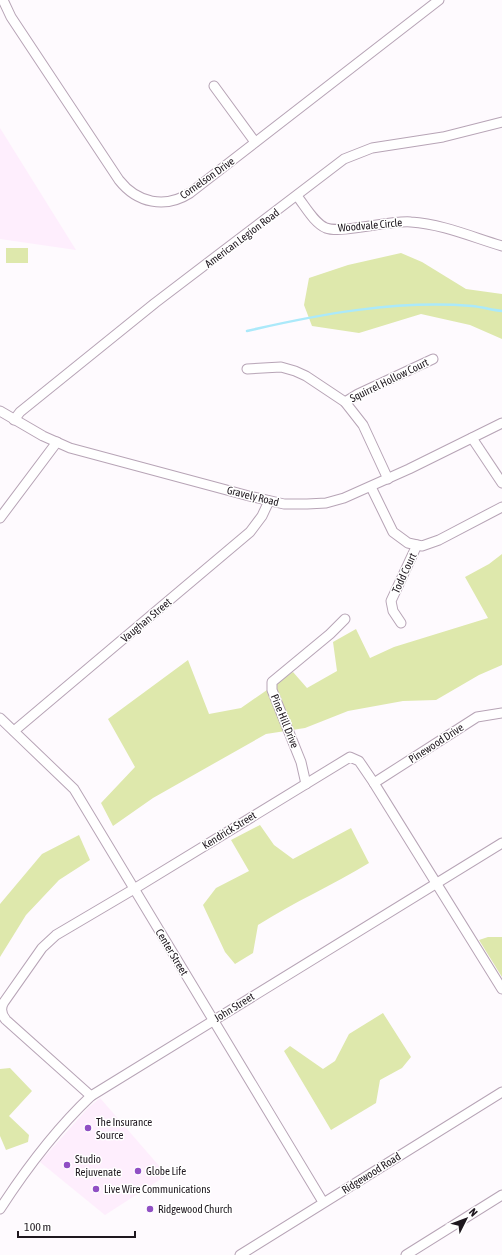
<svg xmlns="http://www.w3.org/2000/svg" width="502" height="1255" font-family="'Asap Condensed',sans-serif">
	<style>
		.built { fill: #feeefd }
		.green { fill: #dee8ac }
		.lines { fill: none; stroke-linecap: round; stroke-linejoin: round }
		.stream { stroke: #abe9fa; stroke-width: 2.5 }
		.minor-casing { stroke: #b7a4b6; stroke-width: 11 }
		.minor { stroke: #fff; stroke-width: 9 }
		.poi-dot { fill: #904fc4; stroke: #fff; stroke-width: 1.5 }
		.labels { text-anchor: middle; stroke-width: 3; stroke-linejoin: round; paint-order: stroke }
		.street-label { font-size: 11px; fill: #1e171e; stroke: #fff }
		.poi-label { font-size: 11px; fill: #1e171e; stroke: #fff; text-anchor: start }
	</style>
	<rect width="100%" height="100%" fill="#fefafe"/>
	<g class="built">
		<polygon points="0,128 76,250 0,239"/>
		<polygon points="100,1098 167,1175 105,1215 40,1162 88,1108"/>
	</g>
	<g class="green">
		<rect x="6" y="248" width="22" height="15"/>
		<polygon points="401,253 422,262 466,289 502,294 502,339 470,325 421,314 359,333 312,326 304,305 309,278 348,265"/>
		<polygon points="502,554 502,665 479,675 436,700 403,701 348,711 305,728 266,734 153,798 113,826 101,803 135,767 108,719 188,660 209,714 241,708 293,672 307,688 337,671 333,642 356,629 370,658 394,647 488,618 465,577 489,564"/>
		<path d="M260 825 274 845 293 859 351 828 369 863C333 885 294 902 258 925L253 953 235 964 225 952 203 905 216 888 249 871 231 840Z"/>
		<polygon points="79,835 90,860 59,880 26,915 0,957 0,904 42,854"/>
		<polygon points="488,937 502,937 502,977 479,940"/>
		<polygon points="383,1013 411,1057 402,1068 380,1080 376,1103 331,1130 284,1051 290,1046 323,1069 335,1061 349,1034"/>
		<polygon points="10,1068 32,1091 9,1116 29,1135 28,1142 6,1150 0,1136 0,1069"/>
	</g>
	<g class="lines">
		<path class="stream" d="M247 331C320 314 396 300 472 306 482 307 492 310 502 311"/>
		<g class="minor-casing">
			<g id="minor">
				<path d="M3 0 11 17 119 180C137 203 165 209 190 193L439 0"/>
				<polyline points="214,86 255,142"/>
				<path d="M297 196C305 206 314 223 326 228 342 234 389 220 411 222 442 224 472 237 502 246"/>
				<polyline points="247,369 281,367 295,371 306,376 345,402 363,425 388,479"/>
				<polyline points="345,402 358,394 433,359"/>
				<polyline points="0,411 43,436 70,448 249,496 284,504 307,504 326,503 344,498 409,469 502,423"/>
				<polyline points="14,420 20,412 155,303 344,159 372,148 443,137 502,122"/>
				<polyline points="472,438 502,483"/>
				<polyline points="371,487 393,532 408,543 422,546 439,540 502,507"/>
				<polyline points="0,518 57,442"/>
				<polyline points="401,623 393,611 391,601 417,545"/>
				<polyline points="0,718 74,789 323,1202"/>
				<polyline points="14,731 250,532 262,516 269,501"/>
				<polyline points="374,783 477,717 502,713"/>
				<polyline points="306,784 301,762 272,690 272,682 330,634 345,619"/>
				<path d="M91 1096 6 1020C1 1014 0 1008 4 1002L42 948 56 935 134 889 350 757 359 761 374 783 502 989"/>
				<path d="M0 1209C26 1169 57 1128 91 1096L502 843"/>
				<polyline points="240,1255 502,1092"/>
				<polyline points="406,1255 502,1195"/>
			</g>
		</g>
		<use href="#minor" class="minor"/>
	</g>
	<g class="poi-dot">
		<circle cx="88" cy="1128" r="4"/>
		<circle cx="67" cy="1165" r="4"/>
		<circle cx="138" cy="1171" r="4"/>
		<circle cx="96" cy="1189" r="4"/>
		<circle cx="150" cy="1209" r="4"/>
	</g>
	<g class="labels">
		<g class="street-label">
			<text transform="translate(207 178) rotate(-35)" y="4">Cornelson Drive</text>
			<text transform="translate(370 225) rotate(-5)" y="4">Woodvale Circle</text>
			<text transform="translate(242 238) rotate(-37)" y="4">American Legion Road</text>
			<text transform="translate(389 380) rotate(-26)" y="4">Squirrel Hollow Court</text>
			<text transform="translate(253 496) rotate(14)" y="4">Gravely Road</text>
			<text transform="translate(404 573) rotate(-65)" y="4">Todd Court</text>
			<text transform="translate(146 620) rotate(-40)" y="4">Vaughan Street</text>
			<text transform="translate(285 721) rotate(68)" y="4">Pine Hill Drive</text>
			<text transform="translate(436 743) rotate(-33)" y="4">Pinewood Drive</text>
			<text transform="translate(229 830) rotate(-32)" y="4">Kendrick Street</text>
			<text transform="translate(172 952) rotate(59)" y="4">Center Street</text>
			<text transform="translate(234 1007) rotate(-32)" y="4">John Street</text>
			<text transform="translate(371 1173) rotate(-32)" y="4">Ridgewood Road</text>
		</g>
		<g class="poi-label">
			<text x="96" y="1126">The Insurance<tspan x="96" dy="13">Source</tspan></text>
			<text x="75" y="1163">Studio<tspan x="75" dy="13">Rejuvenate</tspan></text>
			<text x="146" y="1175">Globe Life</text>
			<text x="104" y="1193">Live Wire Communications</text>
			<text x="158" y="1213">Ridgewood Church</text>
		</g>
	</g>
	<g transform="translate(466 1219) rotate(48)" stroke="#ffffff" stroke-width="3" paint-order="stroke">
	<path d="M0-3L7 15L0 10L-7 15Z" fill="#1e171e"/>
	<text y="-6" font-size="11" font-weight="bold" text-anchor="middle" fill="#1e171e">N</text>
	</g>
	<path d="M18 1231v6h117v-6" fill="none" stroke="#1e171e" stroke-width="2"/>
	<text x="24" y="1231" font-size="12" fill="#1e171e" stroke="#ffffff" stroke-width="3" paint-order="stroke">100 m</text>
</svg>
